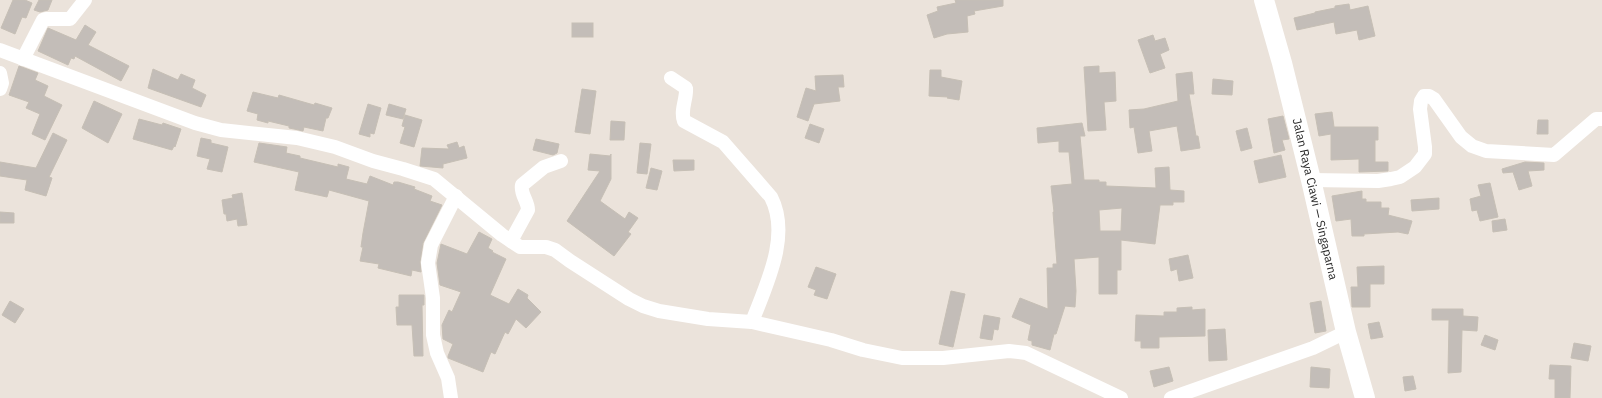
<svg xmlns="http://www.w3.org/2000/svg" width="1602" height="398" font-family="'IBM Plex Sans',sans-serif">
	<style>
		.building { fill: #c3bdb8; stroke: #c6bfb5; fill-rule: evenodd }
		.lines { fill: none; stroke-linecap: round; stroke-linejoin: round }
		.street { stroke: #fff; stroke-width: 14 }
		.secondary { stroke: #fff; stroke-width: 20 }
		.labels { text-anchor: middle; stroke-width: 3; stroke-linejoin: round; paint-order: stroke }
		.street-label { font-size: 12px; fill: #292929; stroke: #fff }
	</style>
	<rect width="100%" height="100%" fill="#ebe3db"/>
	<g class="building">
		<polygon points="13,0 25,0 32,3 26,18 22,17 15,34 1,28"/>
		<polygon points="39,0 52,0 48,10 40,12 34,10"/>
		<polygon points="955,0 1003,0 1003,6 974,11 975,14 967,16 968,32 947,34 934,38 927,15 938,11 937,7 956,3"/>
		<polygon points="1349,4 1350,10 1368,6 1375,36 1359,40 1357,30 1336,34 1334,22 1297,30 1294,18 1315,13 1315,12 1335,8 1335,6"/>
		<rect x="572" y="23" width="21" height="14"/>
		<polygon points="85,25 96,32 88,45 129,66 121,81 75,56 74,59 71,58 68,65 38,51 48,28 76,40"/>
		<polygon points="1153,35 1155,41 1165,38 1169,50 1160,54 1165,68 1150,73 1138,40"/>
		<polygon points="19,66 38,73 35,80 48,86 44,96 62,105 45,140 32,134 40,114 26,108 29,102 9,95"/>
		<polygon points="1099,66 1099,73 1115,72 1116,101 1104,102 1106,130 1088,131 1084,67"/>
		<polygon points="153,69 178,80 181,74 195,80 192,88 206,95 201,107 148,88"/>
		<polygon points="930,70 941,70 941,77 962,81 959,100 947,98 948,97 929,96"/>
		<polygon points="1192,72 1194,94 1189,94 1196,136 1198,136 1200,148 1181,151 1177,126 1149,131 1152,151 1138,153 1134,127 1130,128 1129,110 1144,109 1178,101 1176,74"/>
		<polygon points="843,75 844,87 838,87 840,101 814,104 808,121 797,117 806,88 816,91 815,76"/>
		<polygon points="1213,79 1233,81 1232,95 1212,94"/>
		<polygon points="582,89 596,91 590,134 575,132"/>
		<polygon points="253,92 278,98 279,95 314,105 315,103 332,108 328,118 326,118 323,131 304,127 303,131 294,129 289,128 289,126 268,121 268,123 257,120 258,114 247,111"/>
		<polygon points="94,101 122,114 108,143 82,128"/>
		<polygon points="368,104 381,108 374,134 370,133 370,137 359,134"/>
		<polygon points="389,104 406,109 403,119 386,115"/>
		<polygon points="1332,112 1334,127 1378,127 1378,140 1375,140 1375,162 1388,162 1388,171 1359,172 1359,159 1331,160 1331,134 1319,136 1315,114"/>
		<polygon points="405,115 422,120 414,147 400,143 405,127 402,126"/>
		<polygon points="1283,116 1289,139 1282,140 1285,150 1274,153 1268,119"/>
		<polygon points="139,119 162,125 163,123 181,129 175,147 174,146 172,150 133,139"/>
		<polygon points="1538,120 1548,120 1548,134 1537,134"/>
		<polygon points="611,121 625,122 624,140 610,140"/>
		<path d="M1082 123 1085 136H1080L1084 180H1099V182H1106V186L1156 188 1155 168 1169 167 1170 190 1184 191V202H1173V205H1160L1155 244 1121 240V270H1117V294H1099V257L1074 259 1076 291 1075 307 1065 306 1056 334H1054L1050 350 1032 345V341L1028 340 1031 325 1012 317 1020 298 1048 309 1047 268H1053V264H1057L1053 212H1054L1051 186 1072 184 1069 152H1059V141L1038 143 1037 128ZM1122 208 1121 231H1100L1099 210Z"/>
		<polygon points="810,124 824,129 819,143 805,138"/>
		<polygon points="1247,128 1252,148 1241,151 1236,131"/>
		<polygon points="53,133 67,140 49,177 52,178 46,196 25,190 27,180 0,176 0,162 36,168"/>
		<polygon points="201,138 211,140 211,143 228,147 222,172 207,169 210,159 197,156"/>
		<polygon points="536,139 559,144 557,153 553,155 533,150"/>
		<polygon points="457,142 459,148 464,146 467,158 443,164 443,168 420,166 422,148 449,149 447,145"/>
		<polygon points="259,143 287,147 286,153 300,156 300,158 338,167 338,164 349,167 346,179 367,184 370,176 393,185 394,182 398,182 415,187 414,189 432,196 430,201 442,205 423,243 420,262 421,272 412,270 411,276 378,268 379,264 360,261 363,247 361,247 363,233 369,201 329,190 327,197 295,190 299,172 254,162"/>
		<polygon points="640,143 651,144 647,174 637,173"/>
		<polygon points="590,154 610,156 611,154 611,179 600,201 625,219 629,212 638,218 628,232 631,234 614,256 567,221 600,171 588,170"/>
		<polygon points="1281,155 1286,177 1259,183 1254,161"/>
		<polygon points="673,160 694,160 694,170 674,171"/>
		<polygon points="1525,162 1544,163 1544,170 1528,171 1532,186 1519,190 1513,172 1503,173 1502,169"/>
		<polygon points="651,168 662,171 657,190 646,188"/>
		<polygon points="1490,183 1498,217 1480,221 1477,210 1472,211 1470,199 1481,196 1478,185"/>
		<polygon points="1362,191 1362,199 1366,199 1366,202 1381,202 1381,208 1389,208 1388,215 1412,221 1408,234 1398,232 1364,234 1364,236 1352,236 1351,219 1336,221 1332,196"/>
		<polygon points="242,193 247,225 238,226 237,219 227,221 226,214 224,214 222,200 233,198 232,195"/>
		<polygon points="1439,198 1439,209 1412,211 1411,200"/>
		<polygon points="0,212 14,213 14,223 0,223"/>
		<polygon points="1505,219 1507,230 1493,232 1492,221"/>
		<polygon points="479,232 492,239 488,248 493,251 492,252 506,259 490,295 509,304 518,289 528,295 527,298 541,312 526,328 516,319 508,334 505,332 495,354 491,352 483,372 448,358 448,356 453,344 443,339 442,325 449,310 452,312 461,292 440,285 437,263 441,244 467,254"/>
		<polygon points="1188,255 1193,278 1179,281 1177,269 1171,271 1169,259"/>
		<polygon points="1384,266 1384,284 1370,284 1370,307 1352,307 1351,287 1358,287 1357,267"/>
		<polygon points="816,267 836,274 827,299 814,295 816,290 808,287"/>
		<polygon points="951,291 965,294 953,347 939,344"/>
		<polygon points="399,295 424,295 424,305 422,305 423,356 414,356 412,325 397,325 396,307 399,307"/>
		<polygon points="10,301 24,309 15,323 2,315"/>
		<polygon points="1321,301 1326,331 1315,333 1310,303"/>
		<polygon points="1192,307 1192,310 1205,309 1205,336 1159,337 1159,348 1141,348 1141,341 1135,341 1136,315 1164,316 1164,312 1177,312 1177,308"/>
		<polygon points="1432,309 1463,309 1463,316 1478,317 1477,331 1462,330 1461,372 1448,373 1449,320 1432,320"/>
		<polygon points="984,315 1000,318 998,330 994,329 992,340 980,338"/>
		<polygon points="1379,322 1383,337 1371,339 1368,324"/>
		<polygon points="1225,329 1227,360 1209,361 1208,330"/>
		<polygon points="1485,335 1498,340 1495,350 1481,345"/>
		<polygon points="1574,343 1591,346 1588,361 1571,358"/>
		<polygon points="1550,365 1571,366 1570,398 1555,398 1555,379 1549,379"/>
		<polygon points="1169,367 1173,381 1154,387 1150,371"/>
		<polygon points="1311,367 1330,369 1329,388 1310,387"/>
		<polygon points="1413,376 1416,389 1405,391 1403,377"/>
	</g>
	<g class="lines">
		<g class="street">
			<polyline points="0,50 195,123 221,130 297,138 335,147 373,161 403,169 434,179 502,235 520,247 546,247 555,250 570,261 629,299 643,306 659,311 708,319 752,322 831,340 863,350 902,358 943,358 1009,351 1026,353 1121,398"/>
			<polyline points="23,59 43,20 46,19 70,19 85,0"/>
			<polyline points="0,73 2,83 0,89"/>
			<path d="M671 78 686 88C687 99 680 110 684 121L723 142 771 197C791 236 766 285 752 322"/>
			<polyline points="1311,180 1378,181 1391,179 1400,177 1415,167 1425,154 1425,147 1420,109 1421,101 1424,96 1429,96 1434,99 1461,137 1472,146 1486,151 1554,155 1596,119 1602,119"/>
			<path d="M511 241 528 210C528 201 520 194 522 185L544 167 561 161"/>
			<polyline points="451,398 448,378 437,353 433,335 433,298 428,263 431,245 456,196"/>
			<polyline points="1171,398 1313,348 1346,332"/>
		</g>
		<polyline class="secondary" points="1264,0 1282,63 1311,180 1346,332 1365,398"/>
	</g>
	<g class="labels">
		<g class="street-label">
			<text transform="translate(1315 199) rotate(77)" y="4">Jalan Raya Ciawi — Singaparna</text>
		</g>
	</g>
</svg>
